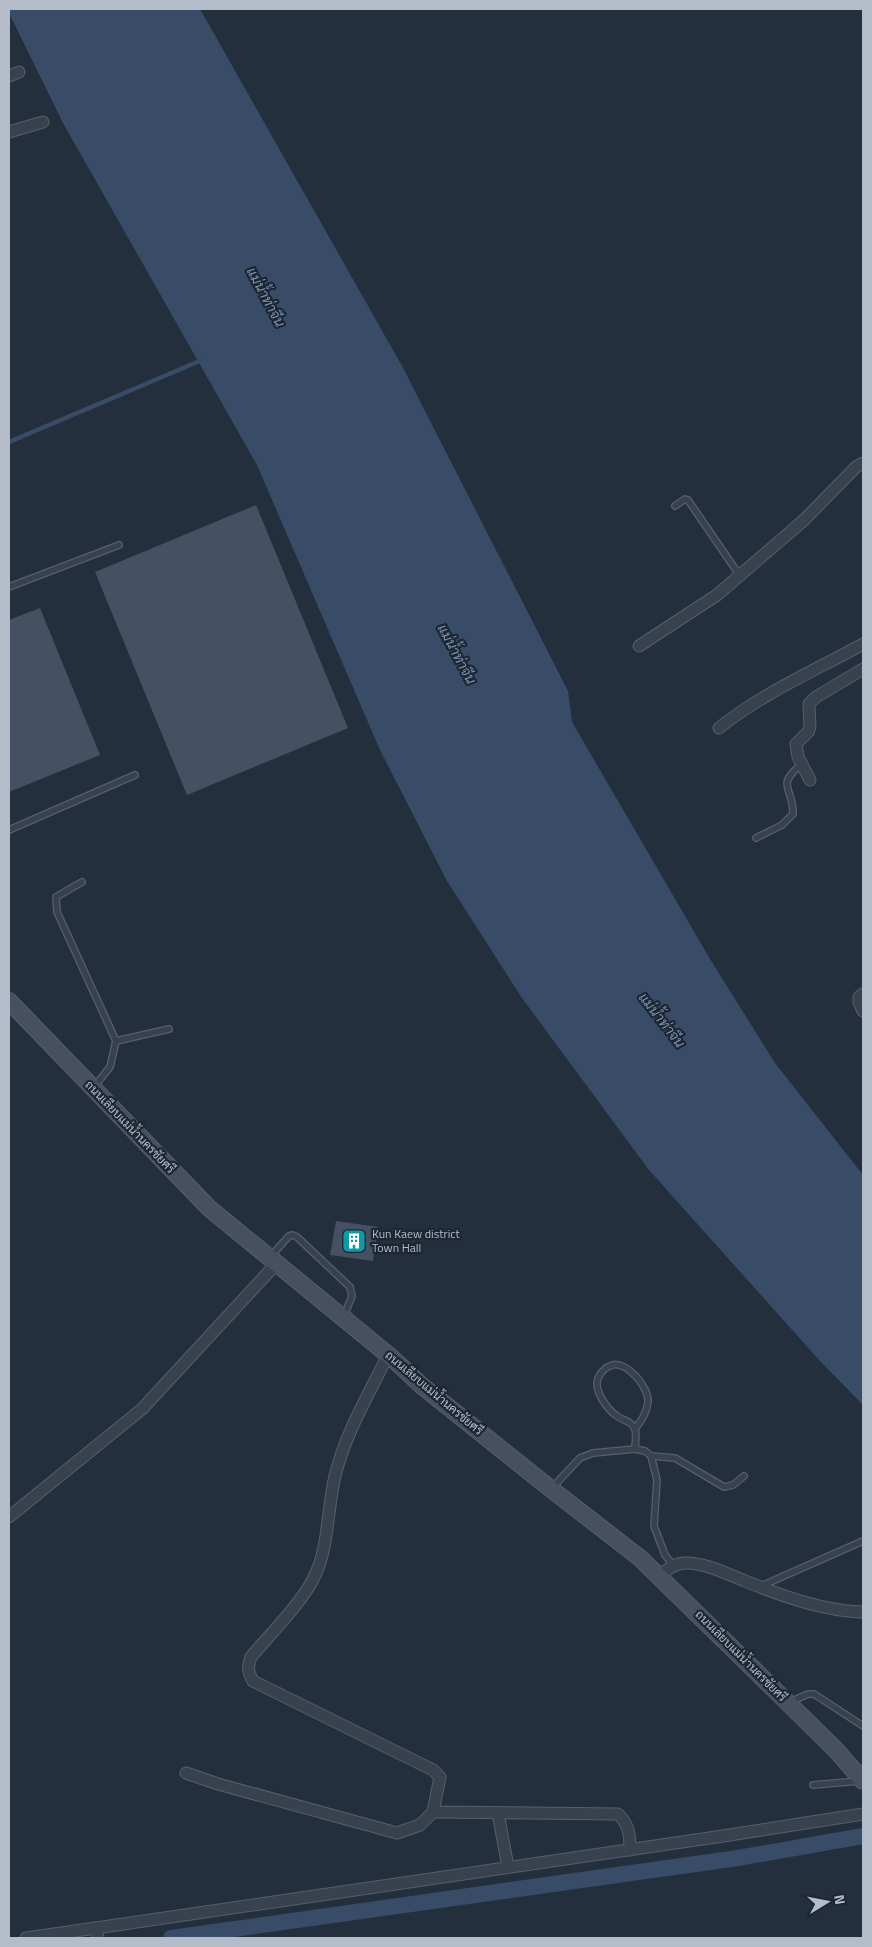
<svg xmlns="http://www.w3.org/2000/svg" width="872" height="1947" font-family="'Titillium Web',Sarabun,sans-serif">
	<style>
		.water { fill: #394c67 }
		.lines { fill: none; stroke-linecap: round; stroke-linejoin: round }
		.stream { stroke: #394c67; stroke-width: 4.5 }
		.canal { stroke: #394c67; stroke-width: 16 }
		.building { fill: #455162 }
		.service-casing { stroke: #565f6c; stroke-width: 8 }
		.minor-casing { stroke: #565f6c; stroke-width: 13 }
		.secondary-casing { stroke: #565f6c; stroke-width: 18 }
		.service { stroke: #38414e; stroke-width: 5.5 }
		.minor { stroke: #38414e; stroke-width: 11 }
		.secondary { stroke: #465061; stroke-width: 16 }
		.labels { text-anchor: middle; stroke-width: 4.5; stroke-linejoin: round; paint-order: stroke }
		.street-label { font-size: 12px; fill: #b4bcc9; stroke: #1d2633 }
		.poi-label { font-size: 12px; fill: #b4bcc9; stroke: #1d2633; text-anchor: start }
		.water-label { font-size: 14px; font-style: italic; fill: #7c92b1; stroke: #1d2633 }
	</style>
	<rect width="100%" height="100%" fill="#242f3e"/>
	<polygon class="water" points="9,9 200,9 402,366 568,691 572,722 710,959 775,1063 863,1175 863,1405 820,1361 649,1170 522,998 447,881 380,750 257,465 63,123 9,13"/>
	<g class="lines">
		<polyline class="stream" points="9,442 202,360"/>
		<polyline class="canal" points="171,1938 738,1858 863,1836"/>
	</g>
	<g class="building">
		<polygon points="256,505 348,728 187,795 95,572"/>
		<polygon points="40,608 100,755 9,792 9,620"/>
		<polygon points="336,1221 378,1227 373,1261 330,1255"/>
	</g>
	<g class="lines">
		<g class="service-casing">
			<g id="service">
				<polyline points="675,506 685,499 688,500 740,576"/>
				<polyline points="9,587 119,545"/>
				<polyline points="9,830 135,775"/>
				<path d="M756 838 782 825 793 814C794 788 774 786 802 764"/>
				<polyline points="82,882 56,897 57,912 116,1041 169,1029"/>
				<polyline points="94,1087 110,1067 116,1041"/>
				<polyline points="270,1257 289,1236 293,1235 297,1237 350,1287 352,1296 344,1316"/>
				<path d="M635 1429C641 1421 647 1413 648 1402 649 1387 627 1361 612 1365 606 1367 601 1372 598 1378 593 1390 607 1409 617 1416 622 1420 630 1421 633 1426 638 1432 635 1442 635 1449"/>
				<polyline points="651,1456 675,1458 724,1487 733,1485 744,1476"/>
				<polyline points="552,1488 580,1458 593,1453 635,1449 645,1451 651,1456 657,1480 654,1526 665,1555 673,1565"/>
				<polyline points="761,1586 863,1541"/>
				<polyline points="790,1702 808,1694 814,1694 863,1726"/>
				<polyline points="813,1785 859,1781"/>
			</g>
		</g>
		<g class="minor-casing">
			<g id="minor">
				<polyline points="9,76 19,72"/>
				<polyline points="9,132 43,122"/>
				<polyline points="639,646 717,595 804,520 856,467 863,463"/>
				<path d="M719 728C763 693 814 671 863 644"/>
				<polyline points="810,780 798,757 796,744 808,732 810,727 809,704 816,697 863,669"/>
				<polyline points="863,994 859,997 859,1002 863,1011"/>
				<path d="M388 1355C369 1394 345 1434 335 1476 328 1505 328 1548 316 1573 305 1600 270 1634 251 1657 247 1667 248 1672 253 1681L433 1770 440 1777 433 1812 618 1814C629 1825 630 1834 630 1850"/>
				<polyline points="9,1517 142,1409 276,1264"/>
				<path d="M659 1576C668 1569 675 1563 686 1563 706 1563 727 1574 745 1581 782 1596 823 1611 863 1612"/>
				<polyline points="186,1773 218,1784 397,1833 420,1825 433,1812"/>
				<polyline points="498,1813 508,1867"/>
				<polyline points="96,1928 723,1836 863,1814"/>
				<polyline points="26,1938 96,1928 98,1938"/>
			</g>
		</g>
		<g class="secondary-casing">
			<polyline id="secondary" points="9,1001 209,1208 392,1358 422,1386 551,1489 640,1558 836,1750 863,1781"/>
		</g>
		<use href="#service" class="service"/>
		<use href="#minor" class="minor"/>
		<use href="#secondary" class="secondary"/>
	</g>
	<defs>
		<g id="building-square" transform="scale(1.25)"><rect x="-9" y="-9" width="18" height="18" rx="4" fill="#0f9aa8" stroke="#1d2633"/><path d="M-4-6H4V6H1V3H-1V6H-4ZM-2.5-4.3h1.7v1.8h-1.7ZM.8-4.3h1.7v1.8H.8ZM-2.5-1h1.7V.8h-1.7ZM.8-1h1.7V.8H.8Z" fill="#fff"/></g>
	</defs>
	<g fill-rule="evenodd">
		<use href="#building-square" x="354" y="1241"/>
	</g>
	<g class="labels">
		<g class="street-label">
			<text transform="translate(130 1127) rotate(46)" y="4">ถนนเลียบแม่น้ำนครชัยศรี</text>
			<text transform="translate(434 1393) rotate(40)" y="4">ถนนเลียบแม่น้ำนครชัยศรี</text>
			<text transform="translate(741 1656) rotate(45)" y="4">ถนนเลียบแม่น้ำนครชัยศรี</text>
		</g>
		<g class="poi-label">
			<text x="372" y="1238">Kun Kaew district<tspan x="372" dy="14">Town Hall</tspan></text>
		</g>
		<g class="water-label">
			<text transform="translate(266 297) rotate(62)" y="5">แม่น้ำท่าจีน</text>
			<text transform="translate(457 654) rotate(62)" y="5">แม่น้ำท่าจีน</text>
			<text transform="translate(662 1020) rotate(52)" y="5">แม่น้ำท่าจีน</text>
		</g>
	</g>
	<rect width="872" height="1947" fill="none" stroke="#b4bcc9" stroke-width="20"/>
	<g transform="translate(827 1902) rotate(80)" stroke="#1d2633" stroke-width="4" paint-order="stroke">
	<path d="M0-4L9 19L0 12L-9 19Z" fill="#b4bcc9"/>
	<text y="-8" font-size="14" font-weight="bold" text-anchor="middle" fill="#b4bcc9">N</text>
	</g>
</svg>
